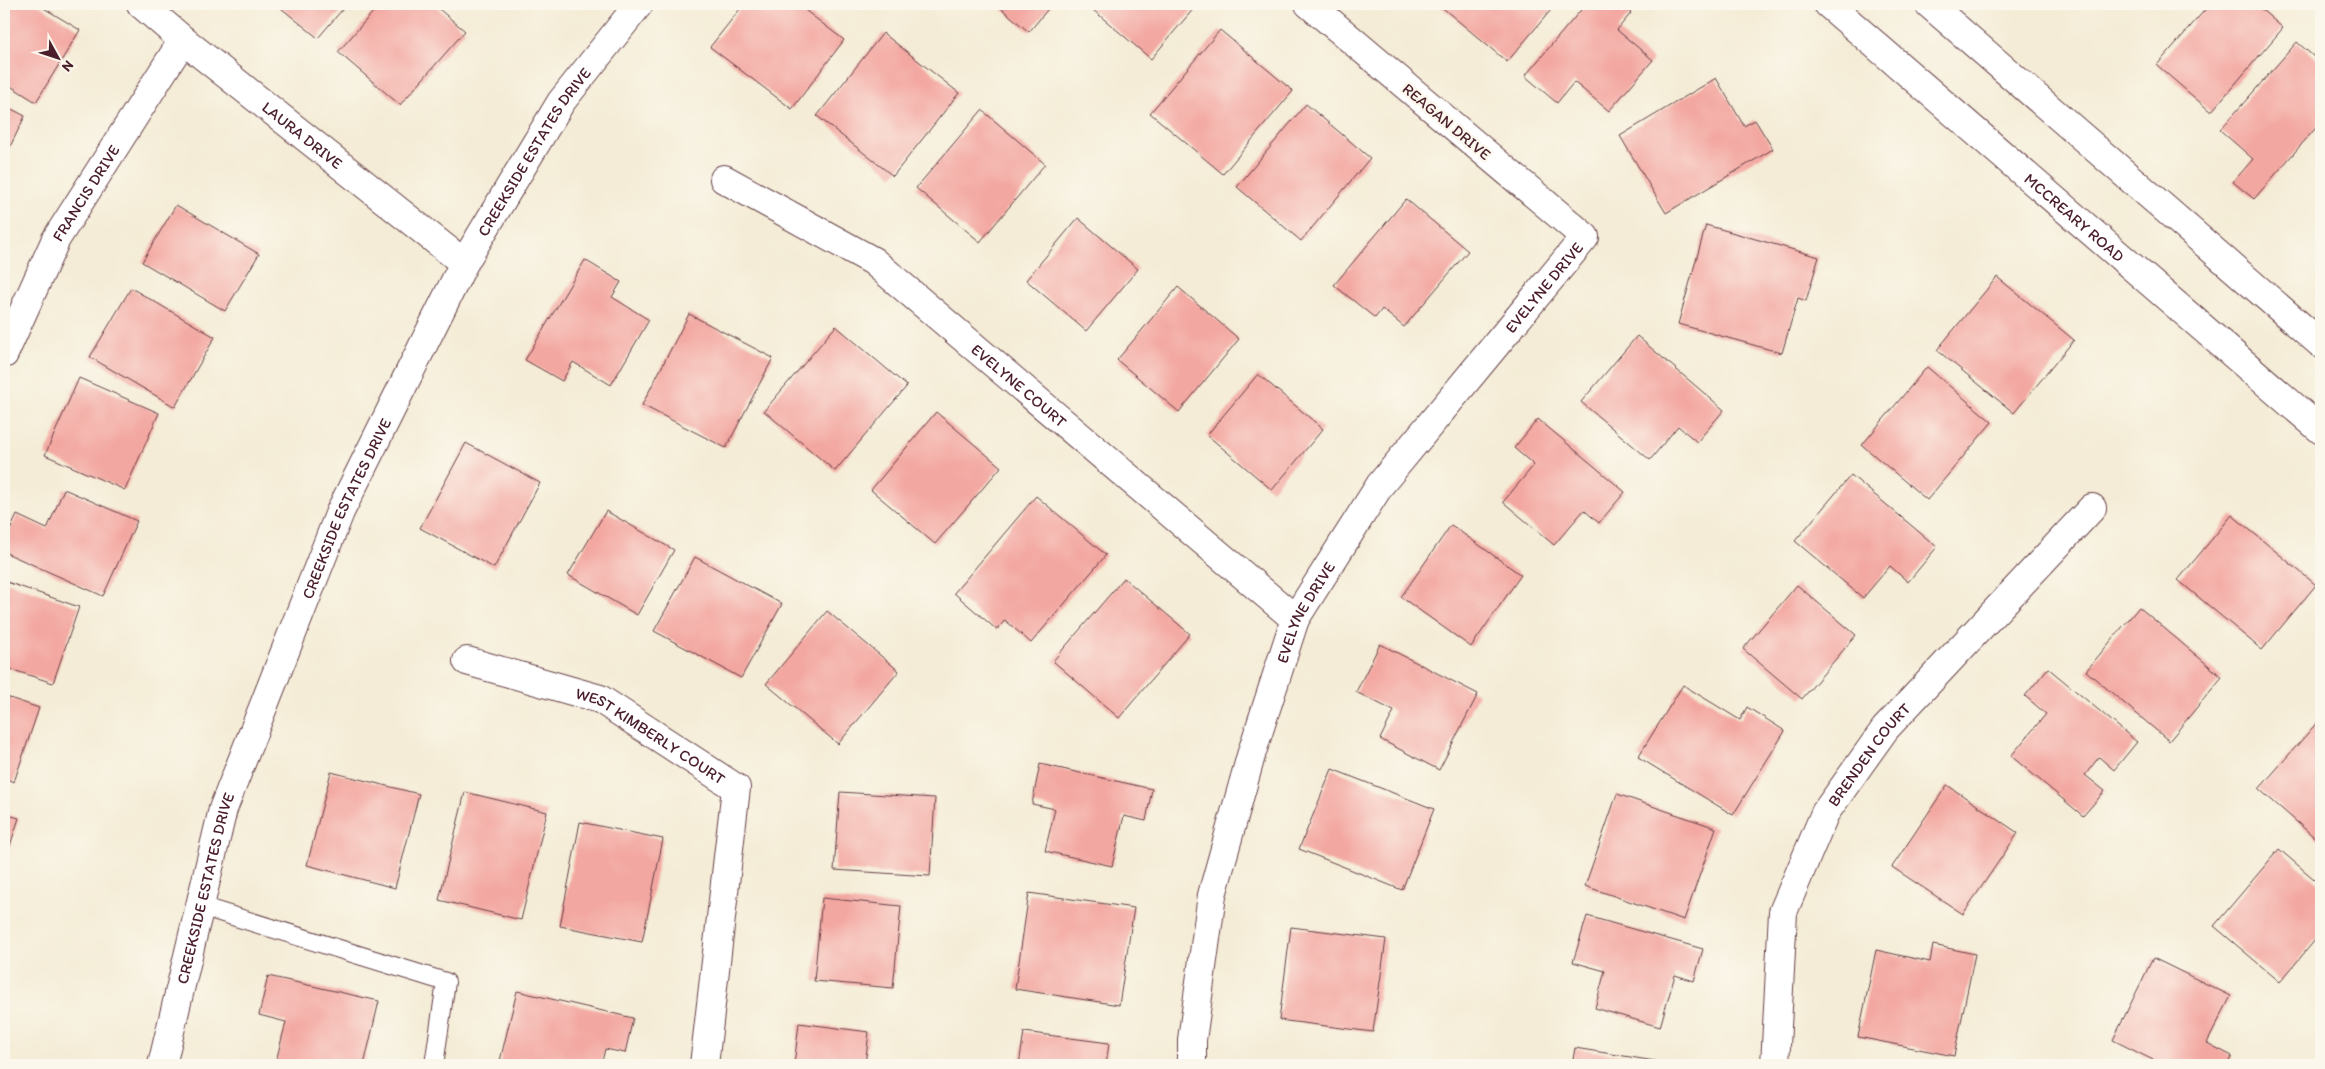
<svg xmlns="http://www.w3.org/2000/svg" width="2325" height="1069" font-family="Itim,sans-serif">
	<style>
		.building { fill: #f3a7a1 }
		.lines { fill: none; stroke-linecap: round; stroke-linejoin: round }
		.service-casing { stroke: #643e45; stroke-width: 20 }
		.minor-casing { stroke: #643e45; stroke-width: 30 }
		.secondary-casing { stroke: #643e45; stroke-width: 30 }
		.service { stroke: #fff; stroke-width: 18 }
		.minor { stroke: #fff; stroke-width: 28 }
		.secondary { stroke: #fff; stroke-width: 28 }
		.labels { text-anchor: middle; stroke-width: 5; stroke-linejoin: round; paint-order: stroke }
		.street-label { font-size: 16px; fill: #4a1f2b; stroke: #fbf7ec }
	</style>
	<rect width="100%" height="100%" fill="#fbf7ec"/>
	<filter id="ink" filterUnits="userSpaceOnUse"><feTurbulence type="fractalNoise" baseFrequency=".02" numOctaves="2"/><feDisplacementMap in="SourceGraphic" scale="10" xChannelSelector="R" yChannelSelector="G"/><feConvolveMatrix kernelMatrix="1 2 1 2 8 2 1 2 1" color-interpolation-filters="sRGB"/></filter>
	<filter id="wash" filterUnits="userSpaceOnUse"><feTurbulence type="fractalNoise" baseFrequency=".0096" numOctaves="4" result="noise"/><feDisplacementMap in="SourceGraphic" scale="20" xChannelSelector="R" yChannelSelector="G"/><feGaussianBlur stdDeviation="1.12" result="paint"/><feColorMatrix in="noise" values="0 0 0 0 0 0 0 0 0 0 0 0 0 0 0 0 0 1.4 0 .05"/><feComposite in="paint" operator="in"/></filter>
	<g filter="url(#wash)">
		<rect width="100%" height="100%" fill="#f4ecd6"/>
		<g id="blocks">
			<g class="building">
				<polygon points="4,4 37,4 80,30 36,102 4,82"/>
				<polygon points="276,4 347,4 318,38"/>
				<polygon points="380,4 433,4 465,31 400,105 338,52"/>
				<polygon points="744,4 797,4 844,40 792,109 710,47"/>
				<polygon points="996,4 1052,4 1029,32"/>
				<polygon points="1086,4 1191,4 1195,7 1151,59"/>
				<polygon points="1438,4 1556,4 1507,62"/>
				<polygon points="1586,4 1619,4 1631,13 1617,30 1653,60 1609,111 1574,82 1557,103 1525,76"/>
				<polygon points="2210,4 2255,4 2283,28 2211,112 2157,65"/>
				<polygon points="1220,30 1293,91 1223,174 1150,113"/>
				<polygon points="883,33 959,93 893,176 817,116"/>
				<polygon points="2297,42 2321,63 2321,122 2254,199 2233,182 2253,159 2220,130"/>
				<polygon points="1716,78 1744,126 1755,120 1773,149 1666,213 1620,136"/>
				<polygon points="1306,104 1370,158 1301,241 1237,187"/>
				<polygon points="4,105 25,116 4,159"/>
				<polygon points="982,110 1045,164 980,242 916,188"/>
				<polygon points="1406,199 1468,251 1404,327 1382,309 1375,318 1334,285"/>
				<polygon points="176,205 259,254 225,311 142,262"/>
				<polygon points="1078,218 1138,269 1086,331 1026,280"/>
				<polygon points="1706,225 1819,257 1806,301 1798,298 1782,353 1678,324"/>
				<polygon points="585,260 621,282 612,297 649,320 611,385 573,362 562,381 525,360"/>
				<polygon points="1997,277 2074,340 2014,413 1937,350"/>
				<polygon points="1178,287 1239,339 1179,412 1117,360"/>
				<polygon points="131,288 215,337 175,407 90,357"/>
				<polygon points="689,314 773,358 726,448 642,405"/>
				<polygon points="836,326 907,386 835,471 764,411"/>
				<polygon points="1637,336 1724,410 1697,442 1678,426 1650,460 1581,402"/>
				<polygon points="1927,367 1992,422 1927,500 1862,445"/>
				<polygon points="1258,374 1323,429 1272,490 1207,435"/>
				<polygon points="79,378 159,413 125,490 45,455"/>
				<polygon points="936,412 1001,467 935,544 871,490"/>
				<polygon points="1538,419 1625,492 1599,523 1584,510 1554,545 1503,502 1534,465 1514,448"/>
				<polygon points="466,443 540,483 494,568 420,528"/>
				<polygon points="1851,475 1937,547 1908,582 1890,566 1863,598 1795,541"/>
				<polygon points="64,489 137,521 103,596 4,552 4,543 17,515 47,529"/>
				<polygon points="1036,496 1106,555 1031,643 1005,620 997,630 954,593"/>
				<polygon points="606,511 674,550 637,615 568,575"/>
				<polygon points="2232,515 2316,585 2262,650 2178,580"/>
				<polygon points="1451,525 1521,575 1471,647 1401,597"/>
				<polygon points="695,557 782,604 741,678 654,631"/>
				<polygon points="1124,578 1190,634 1119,718 1053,661"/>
				<polygon points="4,581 79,607 53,683 4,667"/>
				<polygon points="1797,585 1856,635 1802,699 1743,649"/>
				<polygon points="2139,607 2222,677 2169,741 2086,671"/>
				<polygon points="827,611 899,671 838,744 766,684"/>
				<polygon points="1380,644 1478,694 1439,770 1380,739 1394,711 1356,692"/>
				<polygon points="2048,668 2137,742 2114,770 2099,757 2085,775 2105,791 2083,816 2011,756 2046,714 2025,696"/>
				<polygon points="1683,685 1740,720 1747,707 1785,731 1733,815 1638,757"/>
				<polygon points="4,696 39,708 14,782 4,778"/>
				<polygon points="2321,718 2321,843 2259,789"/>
				<polygon points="1040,764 1152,789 1146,821 1124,816 1112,866 1045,851 1055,809 1032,804"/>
				<polygon points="1332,769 1434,809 1402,890 1299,849"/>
				<polygon points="331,772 419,794 395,888 307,865"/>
				<polygon points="1947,785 2018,833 1963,914 1892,867"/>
				<polygon points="465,792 547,812 521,920 439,900"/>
				<polygon points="840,792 935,798 930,876 834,870"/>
				<polygon points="1617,794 1716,828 1684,920 1585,886"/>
				<polygon points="4,814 19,818 4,864"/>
				<polygon points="580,822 663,839 642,942 560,926"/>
				<polygon points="2279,849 2321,885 2321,933 2280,982 2214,926"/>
				<polygon points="1029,893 1134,908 1119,1005 1015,989"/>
				<polygon points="822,898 901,906 893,988 814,981"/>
				<polygon points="1587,916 1703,949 1694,981 1675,975 1660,1027 1595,1008 1605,971 1573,962"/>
				<polygon points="1291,927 1386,939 1373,1032 1279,1020"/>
				<polygon points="1933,945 1975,954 1954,1056 1858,1037 1876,950 1930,962"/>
				<polygon points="2153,958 2231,996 2207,1043 2232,1056 2227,1065 2163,1065 2113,1040"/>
				<polygon points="268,976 379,1001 364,1065 275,1065 286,1022 259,1015"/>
				<polygon points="517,991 633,1018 625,1053 605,1049 601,1065 499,1065"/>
				<polygon points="799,1023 869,1032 865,1065 794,1065"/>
				<polygon points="1024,1032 1109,1043 1106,1065 1019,1065"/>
				<polygon points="1575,1048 1673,1064 1673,1065 1572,1065"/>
			</g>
		</g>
	</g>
	<g filter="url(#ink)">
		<use href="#blocks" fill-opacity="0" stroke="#643e45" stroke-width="1"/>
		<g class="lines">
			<g class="service-casing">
				<polyline id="service" points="200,906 446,982 434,1065"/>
			</g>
			<g class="minor-casing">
				<g id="minor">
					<path id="s1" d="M141 4 183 40 464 263"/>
					<path id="s2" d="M724 179 873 261 1295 619"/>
					<path id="s3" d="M4 354 56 239 183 40"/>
					<path id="s4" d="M467 661 600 699 736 788 704 1065"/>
					<path id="s5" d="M162 1065 223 809 340 512 464 263 561 102 639 4"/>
					<path id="s6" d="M1192 1065V1040L1212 895 1252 752 1295 619 1380 485 1585 237 1309 4"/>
					<path id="s7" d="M1775 1065 1783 912 1825 813 1885 729 2092 508"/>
				</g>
			</g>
			<g class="secondary-casing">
				<g id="secondary">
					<path id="s8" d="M1828 4 2321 430"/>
					<polyline points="1929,4 2321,344"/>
				</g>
			</g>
			<use href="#service" class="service"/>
			<use href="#minor" class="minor"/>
			<use href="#secondary" class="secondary"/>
		</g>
	</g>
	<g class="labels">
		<g class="street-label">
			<text transform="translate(1447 121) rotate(40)" y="6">REAGAN DRIVE</text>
			<text dy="6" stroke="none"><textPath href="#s1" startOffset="208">LAURA DRIVE</textPath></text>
			<text dy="6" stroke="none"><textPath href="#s5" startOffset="992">CREEKSIDE ESTATES DRIVE</textPath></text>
			<text dy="6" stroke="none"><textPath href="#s3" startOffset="181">FRANCIS DRIVE</textPath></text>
			<text dy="6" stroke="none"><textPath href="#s8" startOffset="326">MCCREARY ROAD</textPath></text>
			<text dy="6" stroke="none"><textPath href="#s6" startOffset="875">EVELYNE DRIVE</textPath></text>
			<text dy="6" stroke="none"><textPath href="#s2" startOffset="362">EVELYNE COURT</textPath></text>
			<text dy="6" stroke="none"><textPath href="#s5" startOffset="588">CREEKSIDE ESTATES DRIVE</textPath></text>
			<text dy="6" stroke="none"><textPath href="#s6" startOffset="470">EVELYNE DRIVE</textPath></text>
			<text dy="6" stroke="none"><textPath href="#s4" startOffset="200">WEST KIMBERLY COURT</textPath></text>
			<text dy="6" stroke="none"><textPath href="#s7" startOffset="334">BRENDEN COURT</textPath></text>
			<text dy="6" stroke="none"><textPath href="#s5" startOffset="182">CREEKSIDE ESTATES DRIVE</textPath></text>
		</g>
	</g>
	<rect width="2325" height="1069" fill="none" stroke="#fbf7ec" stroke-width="20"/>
	<g transform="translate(58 58) rotate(130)" stroke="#fbf7ec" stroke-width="4" paint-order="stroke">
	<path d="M0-4L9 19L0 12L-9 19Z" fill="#4a1f2b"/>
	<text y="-8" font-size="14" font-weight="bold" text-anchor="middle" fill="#4a1f2b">N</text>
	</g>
</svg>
